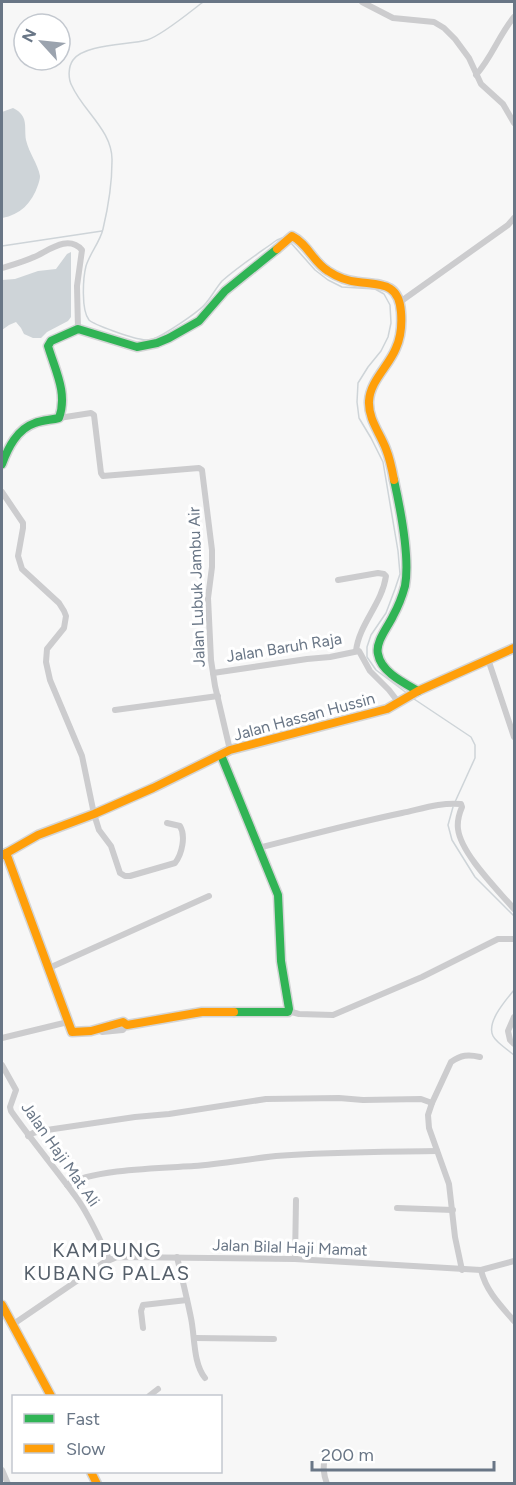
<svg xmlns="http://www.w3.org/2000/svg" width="516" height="1485" font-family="Figtree,sans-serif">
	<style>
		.water { fill: #ced4d8 }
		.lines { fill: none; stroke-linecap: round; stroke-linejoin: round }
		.stream { stroke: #ced4d8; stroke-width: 1.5 }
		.fast-casing { stroke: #d4d5d6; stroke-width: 11 }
		.slow-casing { stroke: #d4d5d6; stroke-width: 11 }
		.street { stroke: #ccccce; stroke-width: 6 }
		.fast { stroke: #30b455; stroke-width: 8 }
		.slow { stroke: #ff9f0a; stroke-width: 8 }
		.labels { text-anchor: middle; stroke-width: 6; stroke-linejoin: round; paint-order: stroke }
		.street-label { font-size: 16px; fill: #697686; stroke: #fff }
		.quarter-label { font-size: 20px; letter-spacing: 1.5px; fill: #56606b; stroke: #fff }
	</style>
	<rect width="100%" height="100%" fill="#f7f7f7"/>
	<g class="water">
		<path d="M13 108C29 116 24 126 26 140 29 153 38 164 40 176 40 179 39 182 38 185 32 203 20 215 2 218V112Z"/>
		<polygon points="71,252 71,317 68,321 47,332 41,338 33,338 24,334 21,328 16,322 9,325 2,330 2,280 15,279 38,271 56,269 67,254"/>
	</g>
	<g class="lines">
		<g class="stream">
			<path d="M203 2C190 12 161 36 147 40 129 45 84 44 73 60 68 67 68 79 72 86 83 111 113 131 112 161 112 183 108 208 103 229 100 242 90 253 86 266 83 278 81 310 89 320 94 325 132 338 140 339 144 340 150 340 153 339 164 335 199 312 206 303 212 296 216 288 222 281 239 266 259 253 277 240L282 238"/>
			<polyline points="291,243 315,270 328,280 342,287 375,289 384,294 390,305 391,323 388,337 381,351 368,367 358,383 357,402 359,418 371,438 383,462 398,551 400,574 395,589 386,613 371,635 367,647 367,657 376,670 408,694"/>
			<polyline points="2,246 102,231"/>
			<polyline points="414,699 471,737 475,745 475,758 455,802"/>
			<polyline points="453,807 448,825 452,840 475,877 514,916"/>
			<path d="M514 990C506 1000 486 1022 493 1036 496 1042 509 1051 514 1055"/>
		</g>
		<g class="fast-casing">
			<g id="fast">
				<path d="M2 464C8 448 17 429 35 423 42 420 51 420 59 418 68 393 55 370 48 346L51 341 78 329 137 347 157 343 169 338 199 321 225 291 277 249"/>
				<path d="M394 480C400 507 410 559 405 586 402 597 398 607 393 616 388 627 375 642 378 654 381 672 404 683 418 691"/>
				<polyline points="221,755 278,895 281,961 289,1009 288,1012 234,1012"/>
			</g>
		</g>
		<g class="slow-casing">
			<g id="slow">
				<path d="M277 249 292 236C308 244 313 262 328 271 337 277 348 281 358 282 380 285 399 282 401 312 402 325 401 337 396 348 389 366 370 381 369 401 368 419 380 433 386 449 390 459 392 469 394 480"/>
				<polyline points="6,853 72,1032 91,1031 123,1022 127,1025 202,1012 234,1012"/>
				<polyline points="3,855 38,835 94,814 153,788 230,750 387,709 418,691 514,648"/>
				<polyline points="2,1305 51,1396"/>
				<polyline points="91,1472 97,1484"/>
			</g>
		</g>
		<g class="street">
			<polyline points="362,2 393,18 434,22 444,28 455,39 469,58 481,84 503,104 514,123"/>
			<path d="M476 75C492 57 499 35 514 17"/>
			<path d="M2 268C12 265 23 262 34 257 48 251 68 234 82 250L77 286 78 329"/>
			<polyline points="400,302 508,225 514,218"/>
			<polyline points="59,418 91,413 94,415 101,473 103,476 199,468 202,470 212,550 212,567 208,598 211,660 215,686 230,750"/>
			<path d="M2 492 23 523V528L18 556 22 569 59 603 64 611 66 616 64 628 47 649 46 662 50 680 82 756 94 814 99 830 111 846 120 873 125 876H130L175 863C182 854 186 836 180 826L167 823"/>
			<path d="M338 580 378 573 384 574 386 576C382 604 359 624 356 651"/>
			<polyline points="488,659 514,737"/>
			<polyline points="213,673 307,659 330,657 359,651 370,671 389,690 399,703"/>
			<polyline points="115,710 218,696"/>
			<path d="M258 848C306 836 354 823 402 813 421 809 441 802 461 804L462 807C459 814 457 821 458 829 461 854 498 890 514 909"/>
			<polyline points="49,968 209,896"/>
			<polyline points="288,1011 299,1014 333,1015 422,977 498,939 514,939"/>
			<polyline points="514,1017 508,1031 510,1040 514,1044"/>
			<polyline points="100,1030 102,1032 123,1030 127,1025"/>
			<polyline points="2,1038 68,1022"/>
			<path d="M2 1065 16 1090 10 1107 11 1111C32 1141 55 1168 76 1197 90 1216 99 1238 109 1259"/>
			<polyline points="28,1136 33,1133 40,1131 135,1117 169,1114 266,1099 339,1098 363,1100 421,1099 432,1103"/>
			<path d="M67 1185C91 1169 163 1168 194 1166 221 1164 248 1159 276 1156 329 1152 383 1152 437 1151"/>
			<polyline points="397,1208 453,1210"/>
			<path d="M177 1257C182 1278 187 1298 191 1318 195 1337 193 1363 205 1378"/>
			<polyline points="295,1259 296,1200"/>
			<path d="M462 1270 455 1237 449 1184 429 1128 428 1115 432 1103 451 1062C461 1055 468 1054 480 1057"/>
			<path d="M481 1270C486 1291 500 1305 514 1321"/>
			<polyline points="12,1325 103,1263 117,1257 295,1259 481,1270 514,1261"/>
			<polyline points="143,1328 141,1311 143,1305 187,1300"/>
			<polyline points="195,1338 274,1339"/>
			<polyline points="149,1396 158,1389"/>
			<path d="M325 1456C323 1467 323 1473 327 1484"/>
			<polyline points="2,1470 8,1484"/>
		</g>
		<use href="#fast" class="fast"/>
		<use href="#slow" class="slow"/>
	</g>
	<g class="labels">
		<g class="street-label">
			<text transform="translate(196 587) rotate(-92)" y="6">Jalan Lubuk Jambu Air</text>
			<text transform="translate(284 647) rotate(-9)" y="6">Jalan Baruh Raja</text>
			<text transform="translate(304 716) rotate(-15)" y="6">Jalan Hassan Hussin</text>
			<text transform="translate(61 1154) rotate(55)" y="6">Jalan Haji Mat Ali</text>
			<text transform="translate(290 1247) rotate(2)" y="6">Jalan Bilal Haji Mamat</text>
		</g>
		<g class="quarter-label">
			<text x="107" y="1257">KAMPUNG<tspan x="107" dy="23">KUBANG PALAS</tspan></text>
		</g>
	</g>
	<rect width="516" height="1485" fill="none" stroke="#697686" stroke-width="6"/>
	<rect x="12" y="1395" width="210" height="78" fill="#ffffff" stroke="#c3c8cf" stroke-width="1.5"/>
	<rect x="24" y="1414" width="30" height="9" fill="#30b455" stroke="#c3c8cf" stroke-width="1.5"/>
	<text x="66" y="1425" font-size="18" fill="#697686">Fast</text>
	<rect x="24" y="1444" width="30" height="9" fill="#ff9f0a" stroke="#c3c8cf" stroke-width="1.5"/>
	<text x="66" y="1455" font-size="18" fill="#697686">Slow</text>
	<g transform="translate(42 42) rotate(297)"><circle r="28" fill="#ffffff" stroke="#c3c8cf" stroke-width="1.5"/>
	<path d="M0-4.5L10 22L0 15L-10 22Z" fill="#9ba3ae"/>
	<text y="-9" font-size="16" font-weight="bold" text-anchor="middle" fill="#697686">N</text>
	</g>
	<path d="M312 1461v9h182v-9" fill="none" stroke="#697686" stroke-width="3"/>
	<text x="321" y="1461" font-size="18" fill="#697686" stroke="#ffffff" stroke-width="4.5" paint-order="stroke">200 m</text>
</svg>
